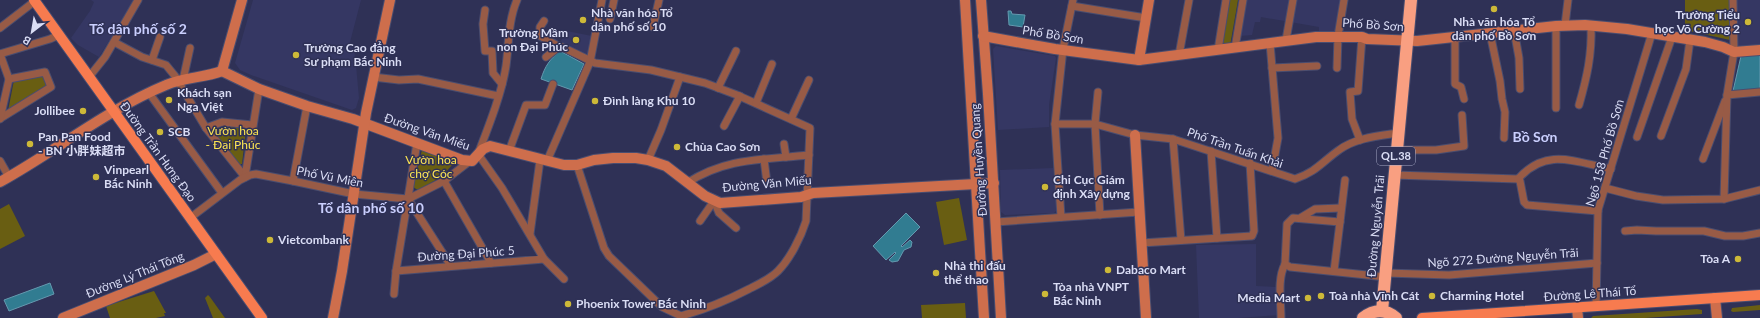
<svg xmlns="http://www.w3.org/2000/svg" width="1760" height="318" font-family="Lato,'Noto Sans SC',sans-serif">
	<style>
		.built { fill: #353763 }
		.green { fill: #695e12 }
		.water { fill: #317c91; stroke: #6499af }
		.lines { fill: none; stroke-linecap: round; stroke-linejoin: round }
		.street-casing { stroke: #4a4d6f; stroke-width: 9 }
		.secondary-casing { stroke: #4a4d6f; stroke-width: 12 }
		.primary-casing { stroke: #4a4d6f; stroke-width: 12 }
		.highway-casing { stroke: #4a4d6f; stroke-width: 14 }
		.street { stroke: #985b46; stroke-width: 7 }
		.secondary { stroke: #ce6e4c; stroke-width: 10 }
		.primary { stroke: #f77b4f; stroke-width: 10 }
		.highway { stroke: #f99f81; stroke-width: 12 }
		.poi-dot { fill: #cdb938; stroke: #2f3156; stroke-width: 1.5 }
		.labels { text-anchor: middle; stroke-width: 3; stroke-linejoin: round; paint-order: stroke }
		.shield { fill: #2f3156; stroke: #a7a9c5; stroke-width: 1 }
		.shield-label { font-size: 11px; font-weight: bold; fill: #daddf5 }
		.poi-label { font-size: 12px; font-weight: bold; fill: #daddf5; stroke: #2f3156; text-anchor: start }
		.street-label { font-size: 12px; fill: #daddf5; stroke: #2f3156 }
		.park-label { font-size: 12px; fill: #fee653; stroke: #2f3156 }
		.quarter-label { font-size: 14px; font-weight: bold; fill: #cacffe; stroke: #2f3156 }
	</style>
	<rect width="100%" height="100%" fill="#2f3156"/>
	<g class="built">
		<polygon points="91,0 134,0 99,57 78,45 71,38 90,11 94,2"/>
		<polygon points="253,0 361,0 349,46 354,48 356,65 359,98 356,108 352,110 251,75 240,70 235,63"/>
		<polygon points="1246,0 1342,0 1336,34 1319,32 1319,27 1261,17 1260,22 1255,22 1252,35 1240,36"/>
		<polygon points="1735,0 1760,0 1760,47 1740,49 1736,45"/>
		<polygon points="567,31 592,36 588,57 559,44"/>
		<polygon points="996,46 1055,56 1056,58 1049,105 1049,127 998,130 993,49"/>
		<polygon points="1053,168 1057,210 1054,213 1005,215 1001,212 1000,170"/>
		<polygon points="1256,244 1256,286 1277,287 1279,315 1238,318 1199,318 1196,245"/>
	</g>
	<g class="green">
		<polygon points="1229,0 1238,0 1230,46 1221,46"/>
		<polygon points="1685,0 1729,0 1730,40 1685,30"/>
		<polygon points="44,75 48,86 8,111 14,80"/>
		<polygon points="221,125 243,127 246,129 242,164 239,164 212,130 212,128"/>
		<polygon points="422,150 455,162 441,177 418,190 413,187"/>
		<polygon points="959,198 967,240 944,245 936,202"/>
		<polygon points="9,204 25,236 0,249 0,209"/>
		<polygon points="154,291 166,313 164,313 165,316 156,318 110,318 106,306"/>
		<polygon points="208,295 210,297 225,318 213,318 205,298"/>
		<polygon points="965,303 966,318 922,318 921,305"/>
		<polygon points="1760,305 1760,310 1733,312 1731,311 1732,308"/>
		<polygon points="1697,309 1702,310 1702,314 1645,318 1591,318 1593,316"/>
	</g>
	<g class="water">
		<polygon points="1008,11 1011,11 1012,14 1025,15 1023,27 1009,25"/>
		<path d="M560 51 584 64 572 90 541 79C545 66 550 59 560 51Z"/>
		<polygon points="1760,55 1760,89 1733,91 1741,56"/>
		<polygon points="906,213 920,227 901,246 902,247 910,240 912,242 911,247 904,250 898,261 892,262 889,260 896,253 895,252 886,260 873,246"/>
		<polygon points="50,283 54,294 9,311 4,300"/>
	</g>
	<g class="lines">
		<g class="street-casing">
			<g id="street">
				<polyline points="1733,0 1734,52 1727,95 1760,92"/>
				<polyline points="1072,6 1146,18"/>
				<polyline points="485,10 483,24 485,51 492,51 493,73 502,84"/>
				<polyline points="610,19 614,0"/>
				<polyline points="544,21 540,27 540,36 558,46"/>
				<polyline points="1565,25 1568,0"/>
				<polyline points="1556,26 1556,108"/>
				<polyline points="653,27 659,0"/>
				<polyline points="0,28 35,1"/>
				<polyline points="1514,30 1519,58 1520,89"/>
				<polyline points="1490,33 1500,81 1502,99 1505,112 1504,138"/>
				<polyline points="1455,38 1455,84 1461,87 1464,99"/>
				<polyline points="1286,40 1293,0"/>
				<polyline points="114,42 142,57 166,65 175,76 206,128 245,177"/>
				<polyline points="1270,43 1278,138 1272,171"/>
				<polyline points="1235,48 1243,0"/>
				<polyline points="1218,50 1226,0"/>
				<polyline points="0,54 50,39 59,35"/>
				<polyline points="1179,55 1189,0"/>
				<path d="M546 57 560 46 595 63 651 70 705 83 737 95 810 128 806 221C801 237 790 259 778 271 770 279 759 284 749 289 726 301 707 309 681 316"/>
				<polyline points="152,60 160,37"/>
				<polyline points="1272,68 1317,66"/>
				<polyline points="1337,68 1338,36 1344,0"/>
				<polyline points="89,77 105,57 138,0"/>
				<polyline points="373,77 399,80 418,79 498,96"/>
				<polyline points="183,80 190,48"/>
				<polyline points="718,88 736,51"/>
				<polyline points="1098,92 1095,124 1100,215"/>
				<polyline points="149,93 222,193"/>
				<polyline points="756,103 772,64"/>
				<path d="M1579 105C1587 77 1592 55 1591 26"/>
				<polyline points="1,118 51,87 45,72 9,79"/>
				<polyline points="0,119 9,79 0,54"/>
				<polyline points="791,119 809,80"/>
				<path d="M1055 124H1095L1135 135 1173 139 1295 179C1316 172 1322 162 1339 150 1355 138 1378 136 1398 133"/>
				<polyline points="724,126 740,96"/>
				<polyline points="206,128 222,122 252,125"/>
				<polyline points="1661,136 1686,69 1690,40"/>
				<polyline points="1637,137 1672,37"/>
				<polyline points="1173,139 1181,240"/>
				<polyline points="1360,140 1352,119 1350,92 1358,91 1362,37"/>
				<path d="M417 143 396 271 544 259 502 188 478 154C488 128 502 93 506 66 509 44 508 21 517 0"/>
				<polyline points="784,144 786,157"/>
				<polyline points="1396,150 1436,150 1464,146 1462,115"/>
				<polyline points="509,151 526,105 545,105 553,84"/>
				<polyline points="1211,151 1217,238"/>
				<polyline points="764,159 767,183"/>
				<polyline points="1703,159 1725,101"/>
				<polyline points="648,160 661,130 680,77"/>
				<polyline points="0,161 9,177"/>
				<polyline points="547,161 590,62 602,0"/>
				<polyline points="577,165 604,248 609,256 662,307 681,316"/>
				<polyline points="1394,175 1518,179 1520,181 1524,202 1527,205 1598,211"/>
				<polyline points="245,177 259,89"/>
				<path d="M1518 179C1546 147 1575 162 1611 169"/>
				<polyline points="1345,180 1340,222 1293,218 1287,224 1285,264 1290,267 1386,277"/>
				<polyline points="293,181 307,106"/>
				<polyline points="444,181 491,263"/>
				<path d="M687 183C727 157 764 160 809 155"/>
				<polyline points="1605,188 1636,196 1663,200 1724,199 1727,95"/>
				<polyline points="408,199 451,266"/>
				<polyline points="1724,199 1760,190"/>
				<polyline points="714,201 719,213 736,228"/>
				<polyline points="1061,217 1055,124 1063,49 1073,0"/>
				<polyline points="190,218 240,180 250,175 256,174 293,181 354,194 408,199 444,181 470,161"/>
				<polyline points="1300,218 1315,209 1341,208"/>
				<polyline points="700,221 714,201"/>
				<polyline points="996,222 1139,212"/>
				<polyline points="1625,231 1637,230 1656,231 1704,231 1725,236 1743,236 1760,233"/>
				<polyline points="530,234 540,160"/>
				<polyline points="1141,243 1252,236 1254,231 1250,163"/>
				<polyline points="544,259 564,279"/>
				<polyline points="1334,271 1340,222"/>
				<polyline points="1386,273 1449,275 1597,263"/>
				<polyline points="394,294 396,271"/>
				<polyline points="1596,307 1598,210 1652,33"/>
				<path d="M1281 318C1281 301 1277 279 1285 264"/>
			</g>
		</g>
		<g class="secondary-casing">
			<g id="secondary">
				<polyline points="965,0 984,318"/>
				<polyline points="981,0 988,94 1001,318"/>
				<polyline points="983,36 1055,49 1139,60 1316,37 1362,37 1367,39 1417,41 1556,26 1585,25 1627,29 1705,42 1723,47 1734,52 1760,50"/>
				<polyline points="1139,60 1149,0"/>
				<polyline points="222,71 259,89 307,106 353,119 462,160 472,161 483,149 490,146 564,165 577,165 594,160 613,158 636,158 648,160 666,166 705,196 720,203 801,197 813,193 994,183"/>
				<polyline points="1135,135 1146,318"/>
				<path d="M0 182C56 151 106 110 166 85 184 77 204 78 222 71L242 0"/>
				<polyline points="1715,298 1717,318"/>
				<polyline points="1577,308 1578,318"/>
				<polyline points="63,318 194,265 216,254"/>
				<polyline points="333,318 342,271 366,113 390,0"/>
			</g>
		</g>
		<g class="primary-casing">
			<g id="primary">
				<polyline points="34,0 262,318"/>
				<polyline points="1422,318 1760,295"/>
			</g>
		</g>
		<g class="highway-casing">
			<g id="highway">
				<polyline points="1382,311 1411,0"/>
				<path d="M1363 318C1374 309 1386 309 1396 318"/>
			</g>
		</g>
		<use href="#street" class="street"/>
		<use href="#secondary" class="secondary"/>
		<use href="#primary" class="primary"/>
		<use href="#highway" class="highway"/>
	</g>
	<g class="poi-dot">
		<circle cx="1494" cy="9" r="4"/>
		<circle cx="583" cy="20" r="4"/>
		<circle cx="1748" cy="22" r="4"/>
		<circle cx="576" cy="40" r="4"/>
		<circle cx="296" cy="55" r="4"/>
		<circle cx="169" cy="100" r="4"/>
		<circle cx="595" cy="101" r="4"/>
		<circle cx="83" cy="111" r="4"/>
		<circle cx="160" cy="132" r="4"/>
		<circle cx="30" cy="144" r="4"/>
		<circle cx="677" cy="147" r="4"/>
		<circle cx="96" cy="177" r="4"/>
		<circle cx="1045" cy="187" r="4"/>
		<circle cx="270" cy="240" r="4"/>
		<circle cx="1738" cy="259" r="4"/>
		<circle cx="1108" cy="270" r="4"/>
		<circle cx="936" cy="273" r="4"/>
		<circle cx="1045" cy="294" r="4"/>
		<circle cx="1321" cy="296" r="4"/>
		<circle cx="1432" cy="296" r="4"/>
		<circle cx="1308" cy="298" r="4"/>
		<circle cx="568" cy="304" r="4"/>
	</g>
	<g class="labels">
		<rect class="shield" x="1377" y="147" width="38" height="18" rx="3"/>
		<g class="shield-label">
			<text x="1396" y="160">QL.38</text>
		</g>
		<g class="poi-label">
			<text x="591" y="17">Nhà văn hóa Tổ<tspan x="591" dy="14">dân phố số 10</tspan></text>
			<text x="1740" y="19" text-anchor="end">Trường Tiểu<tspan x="1740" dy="14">học Võ Cường 2</tspan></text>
			<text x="1494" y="26" text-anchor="middle">Nhà văn hóa Tổ<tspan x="1494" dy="14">dân phố Bồ Sơn</tspan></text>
			<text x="568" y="37" text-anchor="end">Trường Mầm<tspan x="568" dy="14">non Đại Phúc</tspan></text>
			<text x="304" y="52">Trường Cao đẳng<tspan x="304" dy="14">Sư phạm Bắc Ninh</tspan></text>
			<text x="177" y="97">Khách sạn<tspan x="177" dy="14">Nga Việt</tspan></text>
			<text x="603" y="105">Đình làng Khu 10</text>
			<text x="75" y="115" text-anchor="end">Jollibee</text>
			<text x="168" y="136">SCB</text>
			<text x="38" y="141">Pan Pan Food<tspan x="38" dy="14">- BN 小胖妹超市</tspan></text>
			<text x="685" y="151">Chùa Cao Sơn</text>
			<text x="104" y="174">Vinpearl<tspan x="104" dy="14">Bắc Ninh</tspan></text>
			<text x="1053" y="184">Chi Cục Giám<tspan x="1053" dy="14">định Xây dựng</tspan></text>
			<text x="278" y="244">Vietcombank</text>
			<text x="1730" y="263" text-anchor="end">Tòa A</text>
			<text x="944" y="270">Nhà thi đấu<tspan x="944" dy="14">thể thao</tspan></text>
			<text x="1116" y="274">Dabaco Mart</text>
			<text x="1053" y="291">Tòa nhà VNPT<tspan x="1053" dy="14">Bắc Ninh</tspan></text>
			<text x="1329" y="300">Toà nhà Vĩnh Cát</text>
			<text x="1440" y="300">Charming Hotel</text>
			<text x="1300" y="302" text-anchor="end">Media Mart</text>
			<text x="576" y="308">Phoenix Tower Bắc Ninh</text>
		</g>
		<g class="street-label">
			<text transform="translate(1373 25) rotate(4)" y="4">Phố Bồ Sơn</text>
			<text transform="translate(1053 35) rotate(9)" y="4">Phố Bồ Sơn</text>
			<text transform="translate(427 132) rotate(19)" y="4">Đường Văn Miếu</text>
			<text transform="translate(1235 148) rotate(19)" y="4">Phố Trần Tuấn Khải</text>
			<text transform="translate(158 152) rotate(54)" y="4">Đường Trần Hưng Đạo</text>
			<text transform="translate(1605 153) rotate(-74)" y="4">Ngõ 158 Phố Bồ Sơn</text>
			<text transform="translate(979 160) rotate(-94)" y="4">Đường Huyền Quang</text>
			<text transform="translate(330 177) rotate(11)" y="4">Phố Vũ Miên</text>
			<text transform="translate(767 184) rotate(-5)" y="4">Đường Văn Miếu</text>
			<text transform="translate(1376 226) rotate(-85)" y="4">Đường Nguyễn Trãi</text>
			<text transform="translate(466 254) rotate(-4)" y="4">Đường Đại Phúc 5</text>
			<text transform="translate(1503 258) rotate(-4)" y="4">Ngõ 272 Đường Nguyễn Trãi</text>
			<text transform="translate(135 275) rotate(-22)" y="4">Đường Lý Thái Tông</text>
			<text transform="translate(1590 294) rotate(-4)" y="4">Đường Lê Thái Tổ</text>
		</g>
		<g class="park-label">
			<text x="233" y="135">Vườn hoa<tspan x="233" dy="14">- Đại Phúc</tspan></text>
			<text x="431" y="164">Vườn hoa<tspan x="431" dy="14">chợ Cóc</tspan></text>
		</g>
		<g class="quarter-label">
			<text x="138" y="34">Tổ dân phố số 2</text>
			<text x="1535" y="142">Bồ Sơn</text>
			<text x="371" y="213">Tổ dân phố số 10</text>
		</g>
	</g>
	<g transform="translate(32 32) rotate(211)" stroke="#2f3156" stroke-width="3" paint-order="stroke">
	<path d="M0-3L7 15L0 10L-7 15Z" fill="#daddf5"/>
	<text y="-6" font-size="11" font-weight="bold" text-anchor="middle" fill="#daddf5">B</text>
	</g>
</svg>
